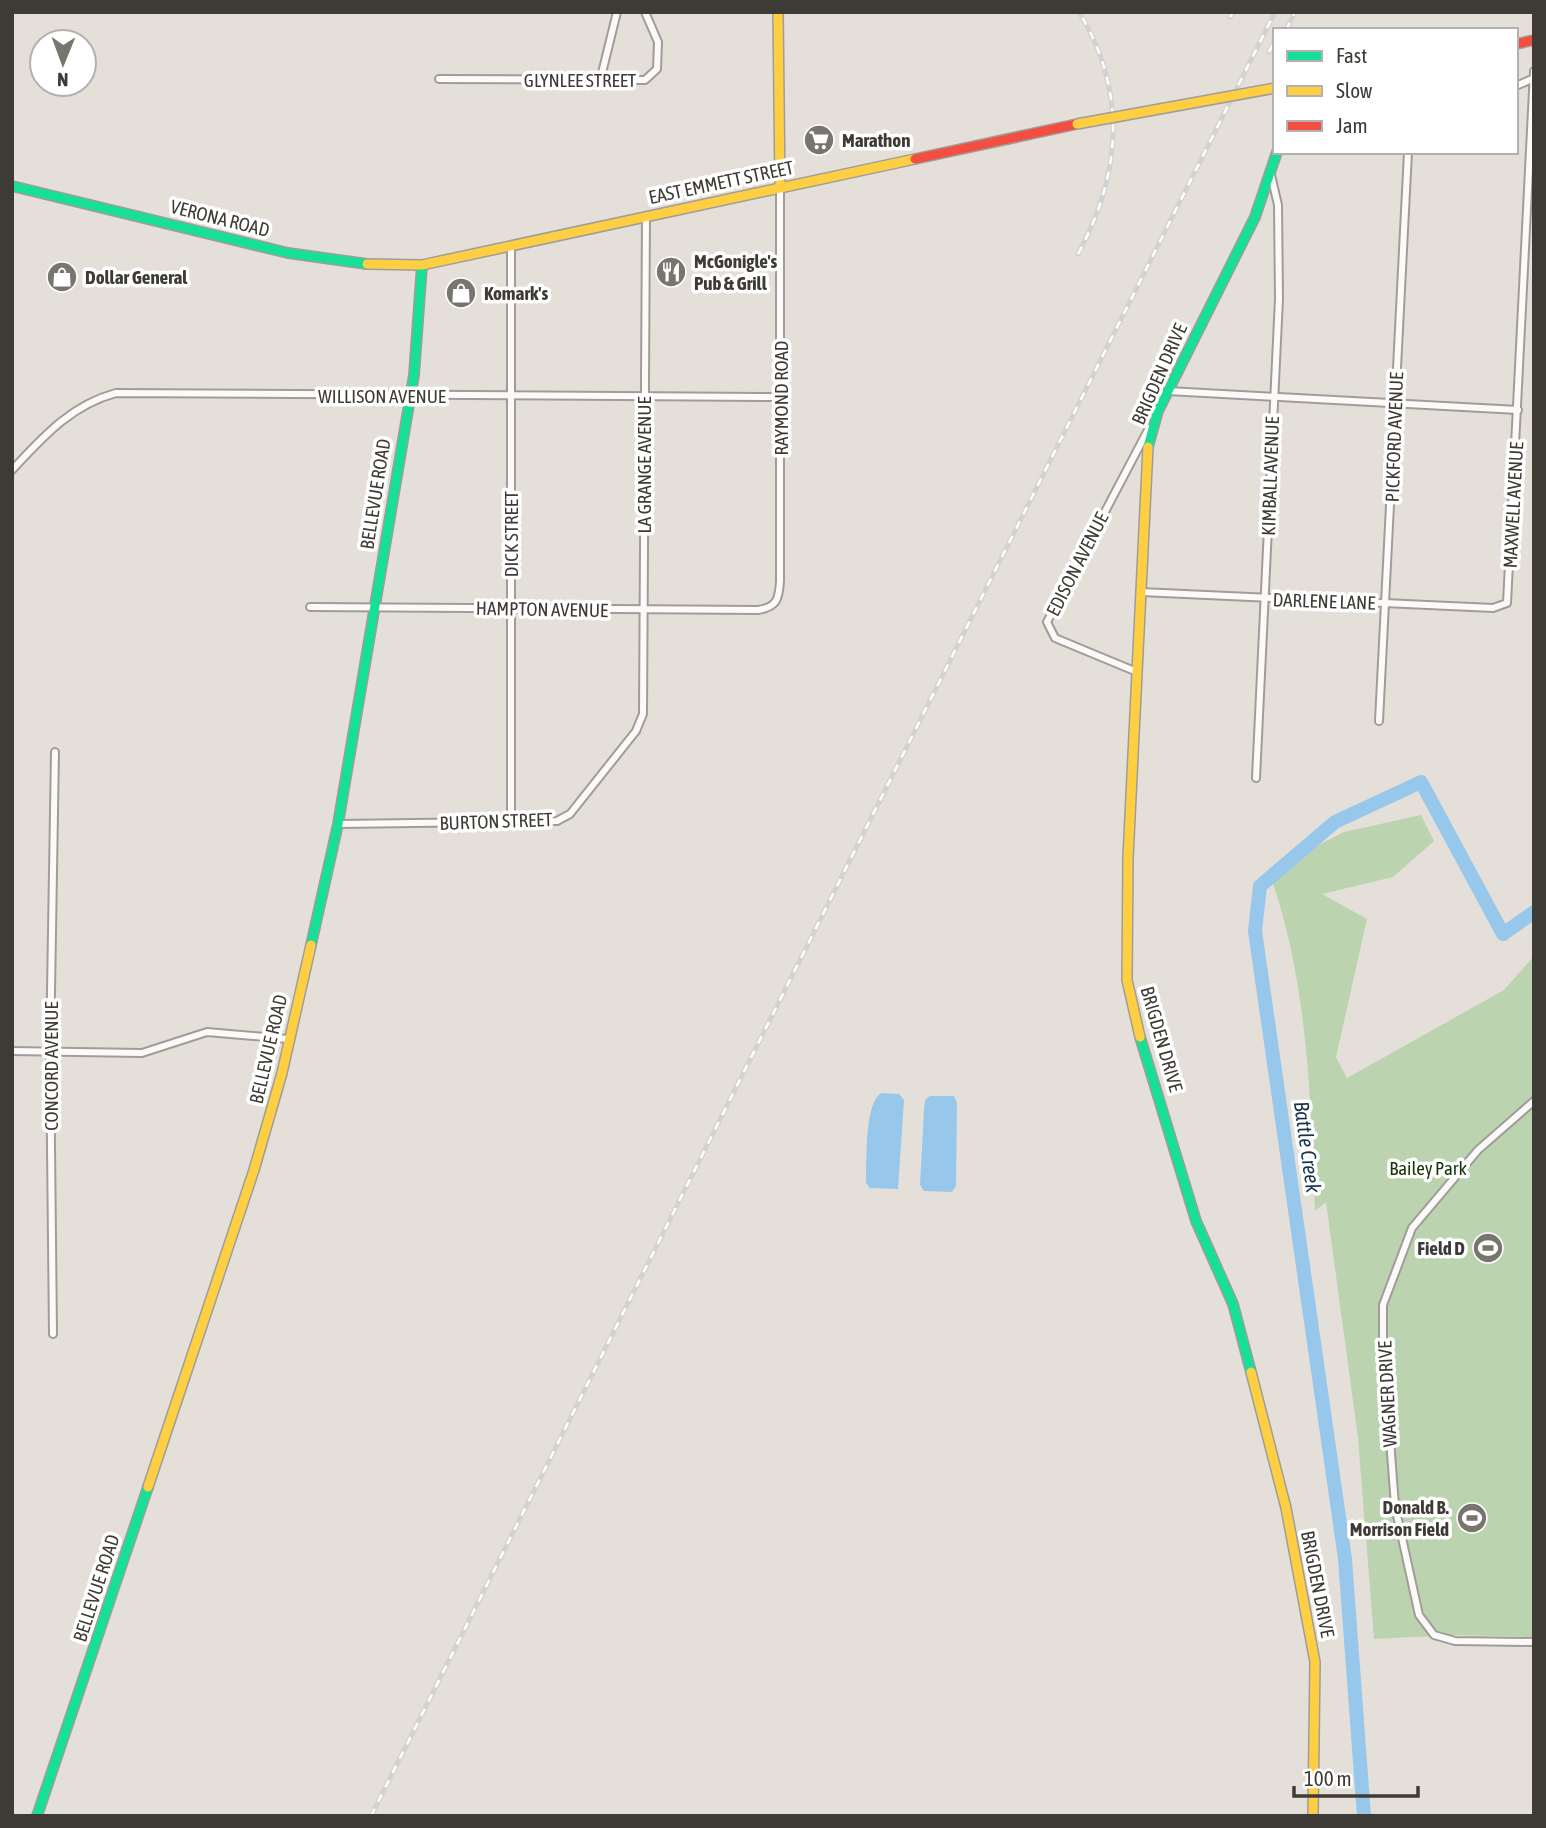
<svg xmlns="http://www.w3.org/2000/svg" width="1546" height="1828" font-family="'Asap Condensed',sans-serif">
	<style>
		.green { fill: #bcd3b0 }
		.water { fill: #98c7ec }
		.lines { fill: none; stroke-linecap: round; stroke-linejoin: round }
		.river { stroke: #98c7ec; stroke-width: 14 }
		.street-casing { stroke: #a09d98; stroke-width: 10 }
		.fast-casing { stroke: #a09d98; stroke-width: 12 }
		.slow-casing { stroke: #a09d98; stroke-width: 12 }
		.jam-casing { stroke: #a09d98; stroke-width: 12 }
		.street { stroke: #fbfaf9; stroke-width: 6 }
		.fast { stroke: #16e098; stroke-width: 9 }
		.slow { stroke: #ffcf43; stroke-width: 9 }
		.jam { stroke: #f24e42; stroke-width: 9 }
		.rail-casing { stroke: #d2d2d0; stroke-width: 5 }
		.rail { stroke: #fff; stroke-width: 2.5; stroke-dasharray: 8; stroke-linecap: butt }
		.slow-bridge-casing { stroke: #a09d98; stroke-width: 12; stroke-linecap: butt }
		.slow-bridge { stroke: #ffcf43; stroke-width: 9 }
		.labels { text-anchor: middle; stroke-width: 7; stroke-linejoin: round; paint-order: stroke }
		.street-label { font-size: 19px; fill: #3e3b36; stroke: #fff }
		.poi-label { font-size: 19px; font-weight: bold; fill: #3e3b36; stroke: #fff; text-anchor: start }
		.park-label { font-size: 19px; fill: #133507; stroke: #fff }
		.water-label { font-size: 21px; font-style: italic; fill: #17344c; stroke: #fff }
	</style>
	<rect width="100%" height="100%" fill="#e4e0d9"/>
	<path class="green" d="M1421 815 1434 841 1393 877 1322 894 1367 919 1336 1057 1347 1078 1504 990 1534 956V1637L1454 1635 1374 1639 1358 1438 1326 1202 1315 1211C1311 1101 1308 989 1273 883L1301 854 1344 832Z"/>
	<g class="water">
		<path d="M882 1093 899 1094 904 1100 898 1189 870 1188 866 1183C867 1163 864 1101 882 1093Z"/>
		<polygon points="930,1096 954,1096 957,1103 956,1186 952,1192 924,1191 920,1185 924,1110 925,1100"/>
	</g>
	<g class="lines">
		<polyline class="river" points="1364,1816 1345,1559 1255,931 1260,886 1335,822 1421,782 1503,934 1534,912"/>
		<g class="street-casing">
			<g id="street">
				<polyline points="439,79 645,80 657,69 658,42 645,12"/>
				<polyline points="600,81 617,12"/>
				<polyline points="1516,86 1532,79"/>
				<polyline points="511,247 511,822"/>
				<polyline points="1168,391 1518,410"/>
				<path d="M12 470C43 437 71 405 116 393L780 397"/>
				<polyline points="1141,592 1493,608 1507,603 1534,71"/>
				<path d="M310 607 758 610C777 607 779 599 780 581V187"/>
				<polyline points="1137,672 1055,638 1047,622 1149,428"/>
				<polyline points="1379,721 1408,152"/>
				<polyline points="1256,778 1279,299 1278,205 1271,175"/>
				<polyline points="338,824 557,821 570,814 636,731 643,714 646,216"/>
				<polyline points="12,1051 142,1053 207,1032 288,1039"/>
				<polyline points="1534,1101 1478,1150 1412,1228 1383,1305 1383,1347 1395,1506 1419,1615 1434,1635 1455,1641 1534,1642"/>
				<polyline points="53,1334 50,1051 55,752"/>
			</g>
		</g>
		<g class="fast-casing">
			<g id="fast">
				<polyline points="12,186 288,253 367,264"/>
				<polyline points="1148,447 1158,411 1255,217 1277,152"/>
				<polyline points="311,945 338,824 414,375 422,265"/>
				<polyline points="1140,1037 1196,1221 1233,1304 1251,1372"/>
				<polyline points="37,1816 148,1487"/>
			</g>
		</g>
		<g class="slow-casing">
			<g id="slow">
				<polyline points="778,12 780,187"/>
				<polyline points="367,264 422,265 915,159"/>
				<polyline points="1140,1037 1127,980 1128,858 1148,447"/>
				<polyline points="1251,1372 1286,1508 1315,1662 1313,1816"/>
				<polyline points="148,1487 254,1170 282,1073 311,945"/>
			</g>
		</g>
		<g class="jam-casing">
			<g id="jam">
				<polyline points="1516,44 1534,40"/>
				<polyline points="915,159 1077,124"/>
			</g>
		</g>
		<use href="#street" class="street"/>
		<use href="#fast" class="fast"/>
		<use href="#slow" class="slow"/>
		<use href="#jam" class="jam"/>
		<g class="rail-casing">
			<g id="rail">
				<polyline points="1230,17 1233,12"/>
				<polyline points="1286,30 1295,12"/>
				<polyline points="1269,52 1275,40"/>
				<path d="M1078 254C1121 175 1128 92 1079 12"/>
				<polyline points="371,1816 1275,12"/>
			</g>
		</g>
		<use href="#rail" class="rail"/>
		<g class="slow-bridge-casing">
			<polyline id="slow-bridge" points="1077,124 1275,88"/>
		</g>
		<use href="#slow-bridge" class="slow-bridge"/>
	</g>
	<defs>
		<g id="supermarket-disc" transform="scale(1.575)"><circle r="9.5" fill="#78756f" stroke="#fff"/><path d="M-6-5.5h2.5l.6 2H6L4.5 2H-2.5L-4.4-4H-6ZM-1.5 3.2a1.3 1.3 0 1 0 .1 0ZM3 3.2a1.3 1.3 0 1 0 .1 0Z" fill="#fff"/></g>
		<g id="restaurant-disc" transform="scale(1.575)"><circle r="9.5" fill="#78756f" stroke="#fff"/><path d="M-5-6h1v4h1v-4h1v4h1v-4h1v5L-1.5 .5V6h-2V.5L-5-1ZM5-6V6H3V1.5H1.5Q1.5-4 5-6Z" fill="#fff"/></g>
		<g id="shop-disc" transform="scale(1.575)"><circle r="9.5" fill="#78756f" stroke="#fff"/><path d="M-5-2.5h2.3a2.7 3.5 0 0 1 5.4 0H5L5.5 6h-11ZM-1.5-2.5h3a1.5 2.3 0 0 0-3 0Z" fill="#fff"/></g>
		<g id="stadium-disc" transform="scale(1.575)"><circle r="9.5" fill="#78756f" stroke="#fff"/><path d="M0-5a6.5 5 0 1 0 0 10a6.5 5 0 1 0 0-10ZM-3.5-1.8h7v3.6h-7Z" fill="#fff"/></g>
	</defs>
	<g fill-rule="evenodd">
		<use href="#supermarket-disc" x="819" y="140"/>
		<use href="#restaurant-disc" x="671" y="272"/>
		<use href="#shop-disc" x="62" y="277"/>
		<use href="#shop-disc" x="461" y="293"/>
		<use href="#stadium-disc" x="1488" y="1248"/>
		<use href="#stadium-disc" x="1472" y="1518"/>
	</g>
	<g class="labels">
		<g class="street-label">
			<text x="580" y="87">GLYNLEE STREET</text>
			<text transform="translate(721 182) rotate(-12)" y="7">EAST EMMETT STREET</text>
			<text transform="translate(220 218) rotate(14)" y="7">VERONA ROAD</text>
			<text transform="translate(1159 374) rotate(-66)" y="7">BRIGDEN DRIVE</text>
			<text x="382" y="403">WILLISON AVENUE</text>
			<text transform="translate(781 398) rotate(-90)" y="7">RAYMOND ROAD</text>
			<text transform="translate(1394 437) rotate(-88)" y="7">PICKFORD AVENUE</text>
			<text transform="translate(644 465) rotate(-90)" y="7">LA GRANGE AVENUE</text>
			<text transform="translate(1270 476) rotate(-88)" y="7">KIMBALL AVENUE</text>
			<text transform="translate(375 494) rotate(-81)" y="7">BELLEVUE ROAD</text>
			<text transform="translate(1513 505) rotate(-87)" y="7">MAXWELL AVENUE</text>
			<text transform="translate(511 534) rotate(-90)" y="7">DICK STREET</text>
			<text transform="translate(1077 564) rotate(-63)" y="7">EDISON AVENUE</text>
			<text transform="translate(1324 601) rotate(2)" y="7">DARLENE LANE</text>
			<text transform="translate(542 609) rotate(1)" y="7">HAMPTON AVENUE</text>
			<text transform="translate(496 821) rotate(-2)" y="7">BURTON STREET</text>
			<text transform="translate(1162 1039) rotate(74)" y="7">BRIGDEN DRIVE</text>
			<text transform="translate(268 1049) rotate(-77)" y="7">BELLEVUE ROAD</text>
			<text transform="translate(51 1066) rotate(-90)" y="7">CONCORD AVENUE</text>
			<text transform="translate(1387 1394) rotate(-93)" y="7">WAGNER DRIVE</text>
			<text transform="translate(1318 1584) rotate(79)" y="7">BRIGDEN DRIVE</text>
			<text transform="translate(96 1588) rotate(-72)" y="7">BELLEVUE ROAD</text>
		</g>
		<g class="poi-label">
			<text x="842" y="147">Marathon</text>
			<text x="694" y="268">McGonigle's<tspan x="694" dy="22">Pub &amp; Grill</tspan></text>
			<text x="85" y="284">Dollar General</text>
			<text x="484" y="300">Komark's</text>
			<text x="1465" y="1255" text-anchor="end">Field D</text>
			<text x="1449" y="1514" text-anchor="end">Donald B.<tspan x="1449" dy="22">Morrison Field</tspan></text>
		</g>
		<g class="park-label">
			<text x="1428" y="1175">Bailey Park</text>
		</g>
		<g class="water-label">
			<text transform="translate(1307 1147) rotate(82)" y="7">Battle Creek</text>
		</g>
	</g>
	<rect width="1546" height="1828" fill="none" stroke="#3e3b36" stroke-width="28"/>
	<rect x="1273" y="28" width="245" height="126" fill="#ffffff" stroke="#b2b1af" stroke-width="2"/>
	<rect x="1287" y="51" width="35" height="10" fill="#16e098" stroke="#b2b1af" stroke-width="2"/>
	<text x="1336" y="63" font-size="21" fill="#3e3b36">Fast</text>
	<rect x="1287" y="86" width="35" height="10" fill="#ffcf43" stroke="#b2b1af" stroke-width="2"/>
	<text x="1336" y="98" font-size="21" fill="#3e3b36">Slow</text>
	<rect x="1287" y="121" width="35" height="10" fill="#f24e42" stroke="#b2b1af" stroke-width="2"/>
	<text x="1336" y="133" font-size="21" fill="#3e3b36">Jam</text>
	<g transform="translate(63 63) rotate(181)"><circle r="33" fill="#ffffff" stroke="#b2b1af" stroke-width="2"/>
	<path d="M0-5L12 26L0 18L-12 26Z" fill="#78756f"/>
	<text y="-10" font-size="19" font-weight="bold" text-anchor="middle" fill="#3e3b36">N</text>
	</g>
	<path d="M1294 1786v10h124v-10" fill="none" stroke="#3e3b36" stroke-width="3.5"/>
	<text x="1304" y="1786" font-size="21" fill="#3e3b36" stroke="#ffffff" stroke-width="5" paint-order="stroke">100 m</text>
</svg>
